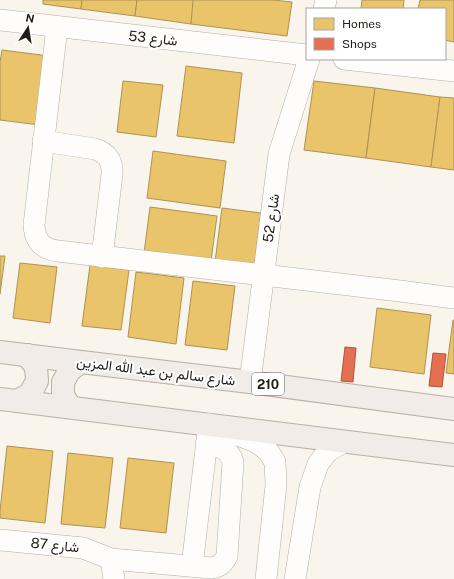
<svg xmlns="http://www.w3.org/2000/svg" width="454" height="579" font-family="'Public Sans',Vazirmatn,sans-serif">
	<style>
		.homes { fill: #e9c46a; stroke: #ad9251 }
		.shops { fill: #e76f51; stroke: #ab563f }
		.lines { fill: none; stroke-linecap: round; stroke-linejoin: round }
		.minor-casing { stroke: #b2aea7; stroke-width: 22 }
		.major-casing { stroke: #b9afa4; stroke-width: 24 }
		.minor { stroke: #fefdfc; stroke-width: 21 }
		.major { stroke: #f1ece7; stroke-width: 22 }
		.labels { text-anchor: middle; stroke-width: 4; stroke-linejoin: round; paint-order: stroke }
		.shield { fill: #fff; stroke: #63605c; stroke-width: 1 }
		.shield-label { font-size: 13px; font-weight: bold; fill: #201c16 }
		.street-label { font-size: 14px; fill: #201c16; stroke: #fff }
	</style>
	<rect width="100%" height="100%" fill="#f9f4ec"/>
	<g class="homes">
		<polygon points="43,0 82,0 81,9 43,4"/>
		<polygon points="82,0 137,0 135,16 81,9"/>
		<polygon points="137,0 194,0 191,24 135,16"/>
		<polygon points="193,0 273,0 292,2 287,36 191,24"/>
		<polygon points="362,0 404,0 403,9 361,9"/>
		<polygon points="420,0 454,0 454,42 445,40 445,9 418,9"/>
		<polygon points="2,50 49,56 40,125 0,120 0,62"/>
		<polygon points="186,66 242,73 234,143 177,136"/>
		<polygon points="123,81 163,85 156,137 117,132"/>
		<polygon points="314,81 375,88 366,158 304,150"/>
		<polygon points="375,88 440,97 431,167 366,158"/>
		<polygon points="440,97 454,98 454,170 431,167"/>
		<polygon points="153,151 226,161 220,208 147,198"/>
		<polygon points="150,207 217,216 211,261 144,253"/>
		<polygon points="222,208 261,213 254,267 215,262"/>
		<polygon points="0,256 5,256 0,294"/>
		<polygon points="20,263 57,267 50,323 13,318"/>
		<polygon points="90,265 129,270 121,330 82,326"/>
		<polygon points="136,272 184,278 176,344 128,337"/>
		<polygon points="193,281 235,286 227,350 185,345"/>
		<polygon points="377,308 431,315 424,374 370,367"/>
		<polygon points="453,320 454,320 454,374 446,373"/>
		<polygon points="7,446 53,451 45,523 0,518 0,511"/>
		<polygon points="68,453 113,458 105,528 61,524"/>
		<polygon points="128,458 174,463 166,533 120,528"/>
	</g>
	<g class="shops">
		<polygon points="345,347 356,348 353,382 341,381"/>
		<polygon points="433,353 446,354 442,387 429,386"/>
	</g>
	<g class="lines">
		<g class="minor-casing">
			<g id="minor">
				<polyline points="324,9 326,0"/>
				<polyline points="0,20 307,55"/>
				<path d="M57 27 34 225C35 241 42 249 58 251L400 291 454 298"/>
				<polyline points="344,59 454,71"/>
				<path d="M43 141 95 149C107 153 113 161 112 174L102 257"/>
				<polyline points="250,382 279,154 309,59"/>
				<path d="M0 540 83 548 111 559 211 568C219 567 223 564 227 556L233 462C229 448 220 447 206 444"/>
				<polyline points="111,559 114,579"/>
				<polyline points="192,566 209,424 256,442 268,451 275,462 276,485 266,579"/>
				<polyline points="295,579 310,487 318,464 328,451 344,442"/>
			</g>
		</g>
		<g class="major-casing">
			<g id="major">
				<polyline points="0,352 81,362 250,382 454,409"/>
				<polyline points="0,399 454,455"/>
				<polyline points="17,401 30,394 37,381 36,367 27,355"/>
				<polyline points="70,407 63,395 63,382 70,370 81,362"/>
			</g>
		</g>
		<use href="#minor" class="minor"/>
		<use href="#major" class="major"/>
	</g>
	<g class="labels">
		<rect class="shield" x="252" y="373" width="32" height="22" rx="3"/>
		<g class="shield-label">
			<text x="268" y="389">210</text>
		</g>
		<g class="street-label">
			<text transform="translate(153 38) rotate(6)" y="5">شارع 53</text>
			<text transform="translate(271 218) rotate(-82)" y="5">شارع 52</text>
			<text transform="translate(156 371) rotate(7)" y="5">شارع سالم بن عبد الله المزين</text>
			<text transform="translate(55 545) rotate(6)" y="5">شارع 87</text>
		</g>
	</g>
	<rect x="306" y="8" width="140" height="52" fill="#ffffff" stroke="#a6a4a2"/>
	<rect x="314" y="18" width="20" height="12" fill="#e9c46a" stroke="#a6a4a2"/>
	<text x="342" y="28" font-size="12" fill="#201c16">Homes</text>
	<rect x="314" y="38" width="20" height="12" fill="#e76f51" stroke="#a6a4a2"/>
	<text x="342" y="48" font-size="12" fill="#201c16">Shops</text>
	<g transform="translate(28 28) rotate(12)" stroke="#ffffff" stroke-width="3" paint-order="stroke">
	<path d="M0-3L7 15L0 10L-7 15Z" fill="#201c16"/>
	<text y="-6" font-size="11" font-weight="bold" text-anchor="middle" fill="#201c16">N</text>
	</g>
</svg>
